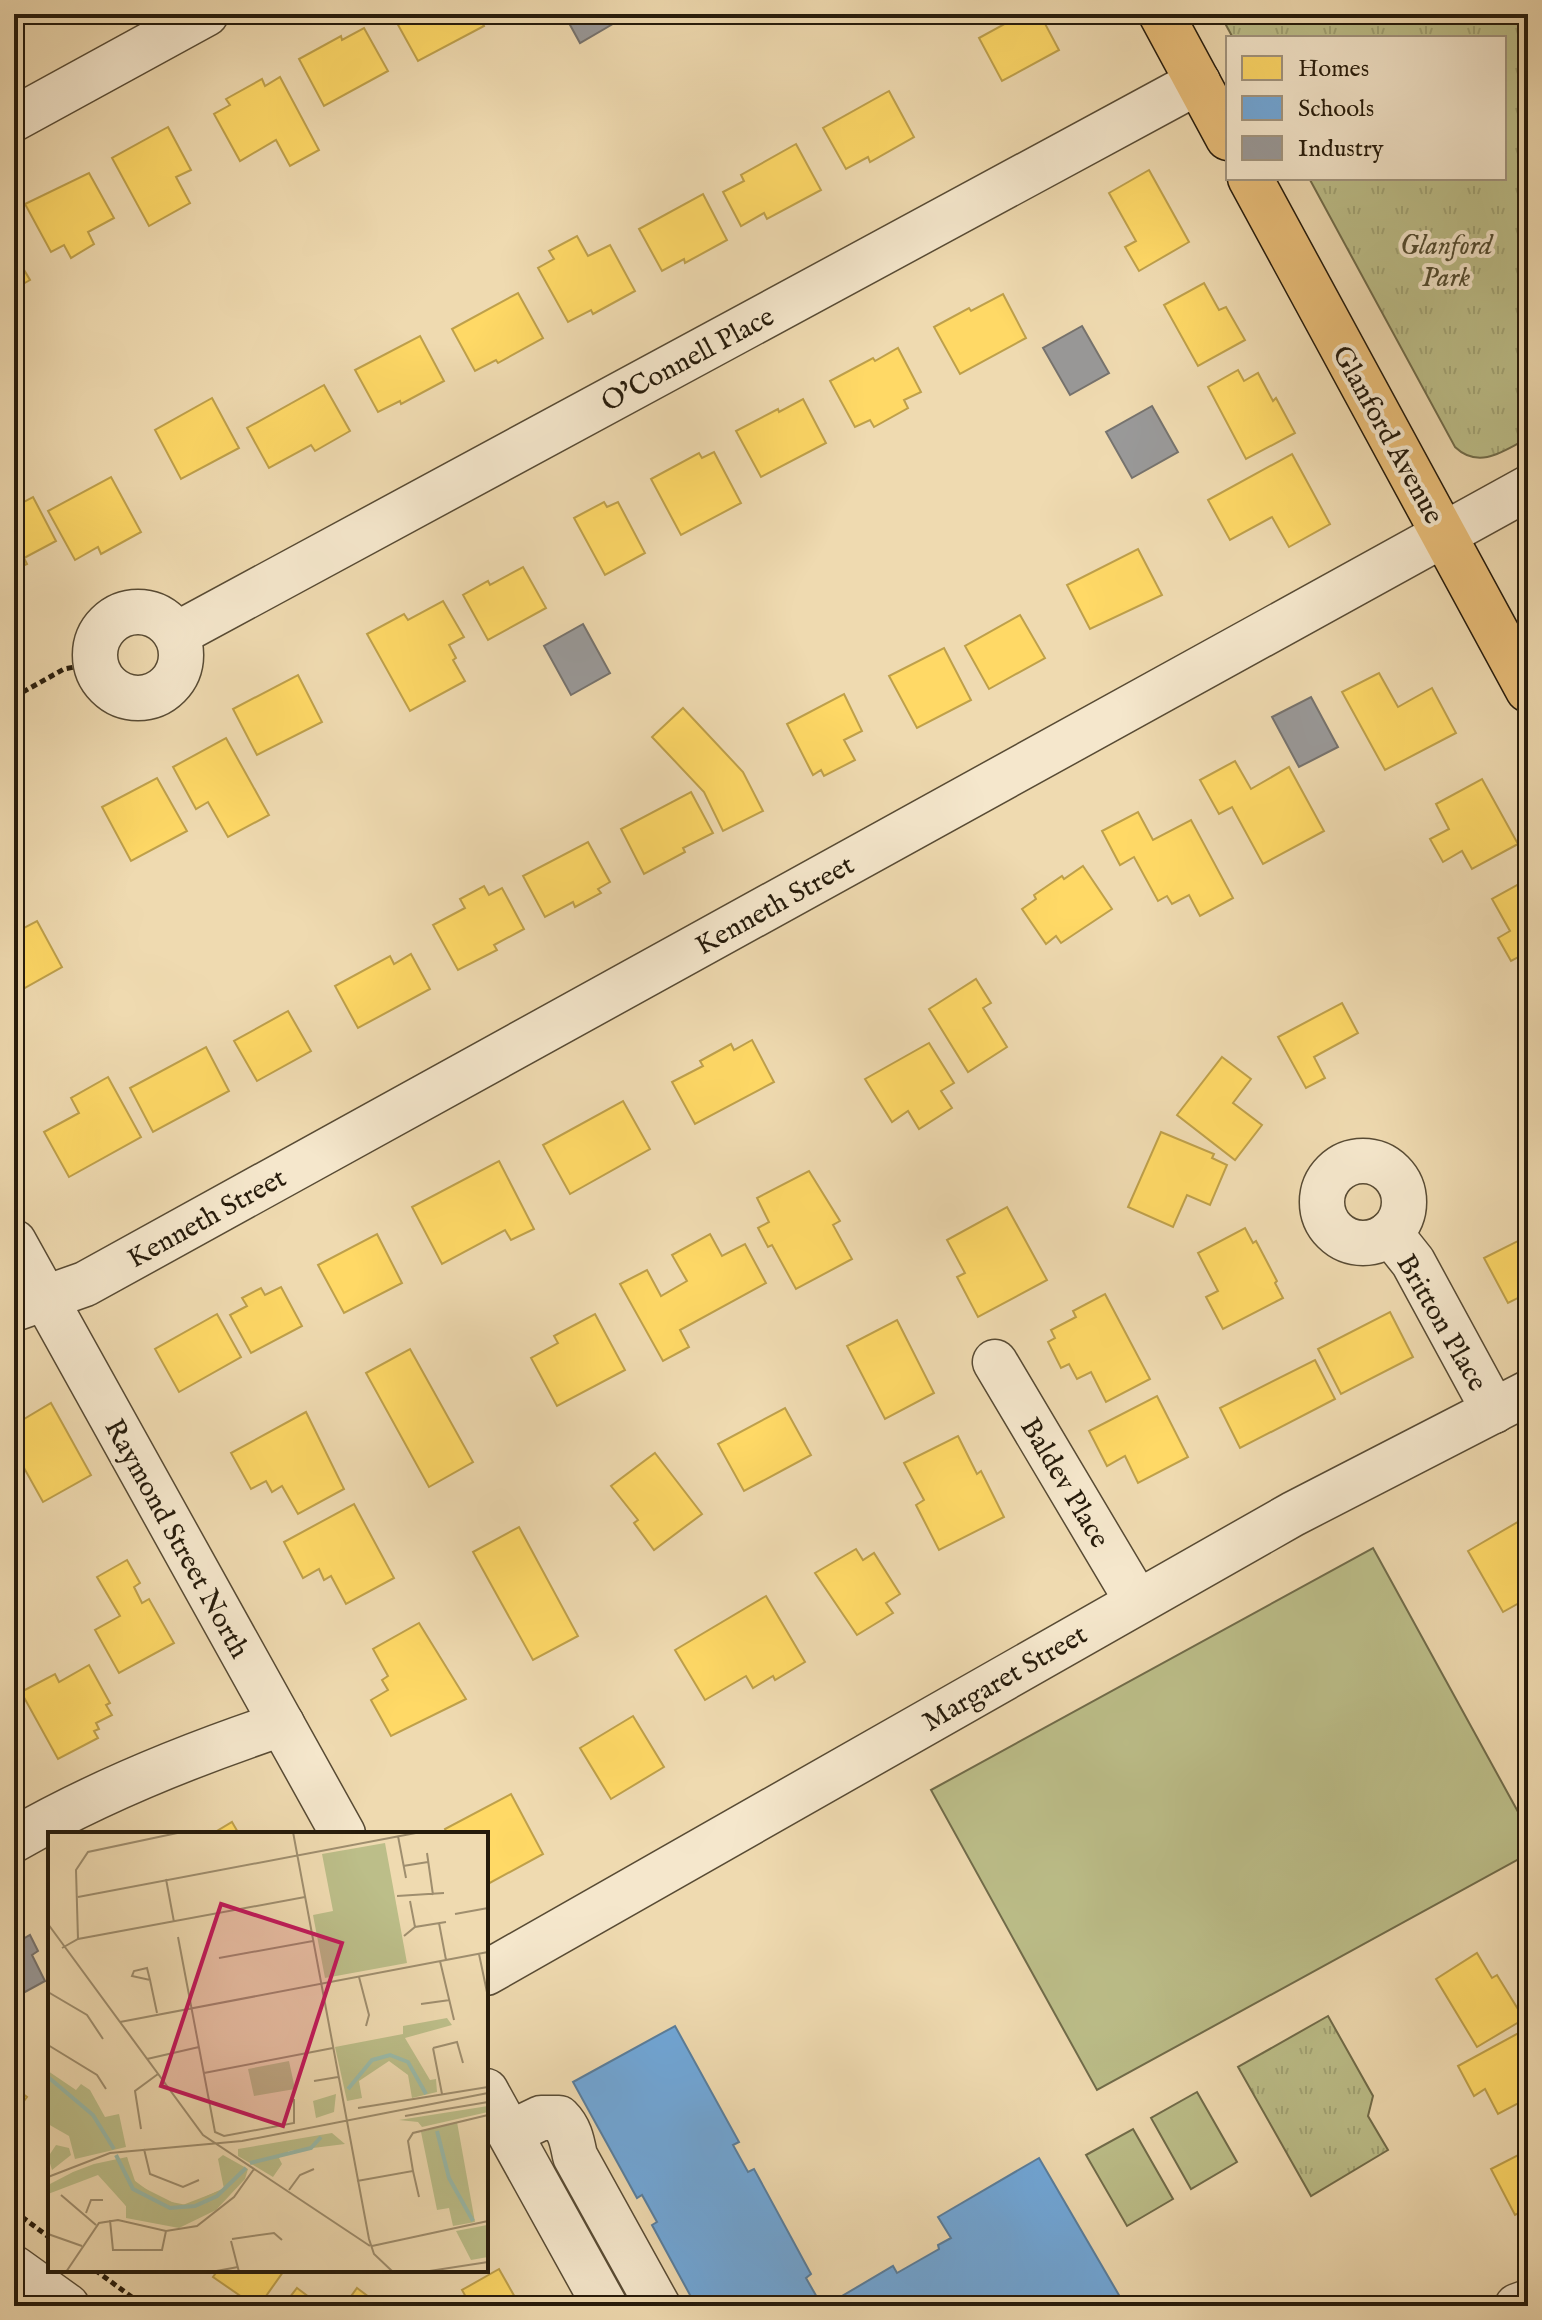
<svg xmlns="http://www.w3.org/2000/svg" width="1542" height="2320" font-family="'IM FELL English',serif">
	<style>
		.green { fill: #bcbe89; stroke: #716c4a; stroke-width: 2 }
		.park { fill: url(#park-tufts); stroke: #716c4a; stroke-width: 2 }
		.homes { fill: #ffd966; stroke: #bea04b; stroke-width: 2 }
		.schools { fill: #6fa8dc; stroke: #597e9d; stroke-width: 2 }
		.industry { fill: #999; stroke: #76736e; stroke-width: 2 }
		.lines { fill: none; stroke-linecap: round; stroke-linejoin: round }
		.minor-casing { stroke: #584b34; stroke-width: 47 }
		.major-casing { stroke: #261b0b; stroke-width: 47 }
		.path { stroke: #261b0b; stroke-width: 5; stroke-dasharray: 6 4; stroke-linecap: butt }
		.minor { stroke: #f5e7cc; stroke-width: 44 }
		.major { stroke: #e8bd78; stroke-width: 44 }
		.labels { text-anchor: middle; stroke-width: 8; stroke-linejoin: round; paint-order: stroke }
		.park-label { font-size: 28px; font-style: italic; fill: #534c31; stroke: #f5e7cc }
		.street-label { font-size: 28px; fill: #261b0b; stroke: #f5e7cc }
		.inset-river { fill: none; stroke: #9abbaa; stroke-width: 4 }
		.inset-road { fill: none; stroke: #9f8e6e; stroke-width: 2 }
		.view { fill: #c2185b; fill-opacity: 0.15; stroke: #c2185b; stroke-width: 4 }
		.inset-edge { fill: none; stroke: #261b0b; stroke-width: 4 }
	</style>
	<defs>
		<pattern id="park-tufts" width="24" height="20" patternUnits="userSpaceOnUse" patternTransform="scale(2)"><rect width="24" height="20" fill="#bcbe89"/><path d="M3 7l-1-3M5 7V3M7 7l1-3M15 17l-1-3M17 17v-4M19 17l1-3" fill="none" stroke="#a1a375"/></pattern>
	</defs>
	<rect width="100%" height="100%" fill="#efdab0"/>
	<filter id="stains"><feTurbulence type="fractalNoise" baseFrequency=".0025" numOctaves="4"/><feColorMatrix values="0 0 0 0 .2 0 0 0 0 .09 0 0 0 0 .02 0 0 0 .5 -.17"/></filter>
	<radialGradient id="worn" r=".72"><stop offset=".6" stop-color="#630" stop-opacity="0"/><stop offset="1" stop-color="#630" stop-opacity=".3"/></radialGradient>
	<g class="green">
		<polygon points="1373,1548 1528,1830 1528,1854 1097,2090 931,1790"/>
		<polygon points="1197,2092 1237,2162 1191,2189 1151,2118"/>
		<polygon points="1133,2129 1173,2199 1127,2226 1086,2155"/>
	</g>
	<g class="park">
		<path d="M1220 14H1528V438C1504 451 1479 470 1455 447L1309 178H1504V38H1233Z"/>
		<polygon points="1328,2016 1373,2096 1368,2116 1388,2150 1311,2196 1238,2067"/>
	</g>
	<g class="homes">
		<polygon points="392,14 478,14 484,26 418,61"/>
		<polygon points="1023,14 1032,14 1036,21 1042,18 1059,50 1002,81 979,38"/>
		<polygon points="364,28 388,71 324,106 299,59 341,36 342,40"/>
		<polygon points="280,77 319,150 290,166 276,140 240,161 214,114 230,105 226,99 262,79 265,86"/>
		<polygon points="889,91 914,137 870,162 868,157 846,169 823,128"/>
		<polygon points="168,127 191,170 176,177 190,203 149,226 112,158"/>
		<polygon points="796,144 821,190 767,219 764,213 741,226 723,192 744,181 741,175"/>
		<polygon points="1149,170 1189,242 1139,271 1125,247 1136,241 1109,193"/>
		<polygon points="89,173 114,218 88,232 94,244 71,258 64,245 51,252 25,204"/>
		<polygon points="703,194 727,240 685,263 684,259 662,271 639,229"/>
		<polygon points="577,236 588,256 610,245 635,291 593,314 591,310 568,322 538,268 554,259 549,251"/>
		<polygon points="14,253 30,280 14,289"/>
		<polygon points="1204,283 1219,310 1226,307 1245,340 1198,366 1164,305"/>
		<polygon points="518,293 543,338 498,363 496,360 475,371 452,329"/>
		<polygon points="1003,294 1026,338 960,374 934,327 969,308 971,311"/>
		<polygon points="420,336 444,381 401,404 400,401 378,412 355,370"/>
		<polygon points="898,348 921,392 904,400 908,408 874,427 870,420 855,427 830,381 873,358 875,361"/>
		<polygon points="1238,370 1244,381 1258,373 1273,401 1276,398 1295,433 1246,459 1208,387"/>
		<polygon points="324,385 350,431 315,451 311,445 269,468 247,428"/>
		<polygon points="212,398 239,448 181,479 155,430"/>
		<polygon points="803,399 826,443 761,477 736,431 778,409 779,412"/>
		<polygon points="714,452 741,503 681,535 651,479 699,453 702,458"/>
		<polygon points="1292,454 1330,524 1289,547 1272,517 1230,540 1208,500"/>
		<polygon points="111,477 141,532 101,554 98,547 75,560 48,511"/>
		<polygon points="33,497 56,541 24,558 27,564 14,570 14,507"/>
		<polygon points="604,502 607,507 618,502 645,553 605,575 574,518"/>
		<polygon points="1138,549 1162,595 1090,629 1067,585"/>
		<polygon points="523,567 546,608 488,640 463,595 488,581 490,585"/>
		<polygon points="443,601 464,637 449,645 456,658 453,660 465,681 410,711 367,634 404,614 408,620"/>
		<polygon points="1020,615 1045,658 989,689 965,646"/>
		<polygon points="944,648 971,700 917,728 889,676"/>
		<polygon points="1379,673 1398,707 1432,688 1456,733 1385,770 1342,692"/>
		<polygon points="298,675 322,722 257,755 233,709"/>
		<polygon points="844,694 862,731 844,740 855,760 824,776 821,770 813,775 787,724"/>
		<polygon points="683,708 743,772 763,811 723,831 704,792 652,737"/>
		<polygon points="226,738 269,815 228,837 208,802 196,809 173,767"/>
		<polygon points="1235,761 1251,789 1289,767 1324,831 1263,864 1232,807 1219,814 1200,780"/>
		<polygon points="157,778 187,831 131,861 102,807"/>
		<polygon points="1482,779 1518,844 1472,869 1462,851 1443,862 1430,839 1449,829 1436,804"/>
		<polygon points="691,792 713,833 683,848 685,852 644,874 621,829"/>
		<polygon points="1138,812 1153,840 1191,820 1233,898 1200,916 1189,895 1172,904 1167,896 1158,901 1134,857 1120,865 1102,831"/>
		<polygon points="588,842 610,882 598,889 601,893 575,907 573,902 545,917 523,876"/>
		<polygon points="1083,866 1112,909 1061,943 1056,936 1046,944 1022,909 1036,899 1034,895 1062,876 1064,879"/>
		<polygon points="1528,879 1528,952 1511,961 1498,938 1510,931 1492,899"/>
		<polygon points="484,886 489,895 502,888 524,929 494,945 497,950 458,970 433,925 465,908 460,899"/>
		<polygon points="37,921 62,967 14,994 14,933"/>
		<polygon points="411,954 430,989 358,1028 335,986 390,956 394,964"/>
		<polygon points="976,979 991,1003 983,1008 1007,1047 968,1072 929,1009"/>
		<polygon points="1342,1003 1358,1033 1314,1057 1325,1078 1306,1088 1278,1037"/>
		<polygon points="288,1011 311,1051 257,1081 234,1041"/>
		<polygon points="752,1040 774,1082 695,1124 672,1082 703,1066 700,1061 731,1044 734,1050"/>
		<polygon points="929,1043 954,1083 941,1091 952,1108 919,1129 908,1111 892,1122 865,1079"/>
		<polygon points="206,1047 229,1091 153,1132 130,1088"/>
		<polygon points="1222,1057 1251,1079 1233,1103 1262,1125 1235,1160 1177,1115"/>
		<polygon points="108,1077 141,1137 69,1177 44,1132 79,1113 71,1098"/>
		<polygon points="623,1101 650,1149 570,1194 543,1145"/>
		<polygon points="1161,1132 1214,1154 1212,1158 1227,1165 1210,1205 1187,1195 1173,1227 1128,1207"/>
		<polygon points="499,1161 534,1229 511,1240 505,1230 442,1264 412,1207"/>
		<polygon points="809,1171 840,1221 833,1225 852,1259 796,1289 772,1245 768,1247 758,1228 769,1222 757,1198"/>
		<polygon points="1007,1207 1047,1280 978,1317 957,1277 965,1273 947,1240"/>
		<polygon points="1245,1228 1253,1243 1256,1241 1277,1281 1275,1283 1283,1298 1223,1329 1206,1297 1218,1291 1198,1253"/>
		<polygon points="377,1234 402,1283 344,1313 318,1265"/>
		<polygon points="710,1234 722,1256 745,1244 766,1283 680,1330 689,1347 663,1361 620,1284 647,1270 661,1296 687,1281 672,1255"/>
		<polygon points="1528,1236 1528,1293 1508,1303 1484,1258"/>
		<polygon points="281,1287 302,1326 251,1353 230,1315 247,1306 242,1298 261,1288 265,1295"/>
		<polygon points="1105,1294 1150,1379 1106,1402 1091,1372 1077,1379 1069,1364 1061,1368 1048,1342 1055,1338 1051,1330 1076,1317 1073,1311"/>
		<polygon points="1390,1312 1413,1357 1341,1394 1318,1349"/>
		<polygon points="217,1314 241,1357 179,1392 155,1349"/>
		<polygon points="595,1314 625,1370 557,1406 531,1358 558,1343 554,1336"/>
		<polygon points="897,1320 934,1393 885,1419 847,1346"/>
		<polygon points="410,1349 473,1462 429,1487 366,1373"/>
		<polygon points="1315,1360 1335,1399 1240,1448 1220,1408"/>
		<polygon points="1157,1396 1188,1457 1138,1483 1125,1456 1107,1466 1089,1431"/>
		<polygon points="51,1403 91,1475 43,1502 14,1450 14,1425"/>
		<polygon points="785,1408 811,1455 744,1491 718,1444"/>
		<polygon points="306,1412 344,1489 298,1514 282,1486 272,1492 266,1481 251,1489 231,1453"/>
		<polygon points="958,1436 977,1474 981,1471 1004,1517 939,1550 916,1505 924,1500 904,1463"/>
		<polygon points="655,1453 702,1514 654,1550 634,1523 638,1520 611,1486"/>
		<polygon points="354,1504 394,1578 346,1604 331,1576 324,1580 319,1569 303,1578 284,1542"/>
		<polygon points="1528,1516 1528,1598 1503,1612 1468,1551"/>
		<polygon points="519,1527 578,1636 533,1660 473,1552"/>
		<polygon points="856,1549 863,1560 874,1553 900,1594 886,1603 893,1613 857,1635 815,1573"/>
		<polygon points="127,1560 140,1583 134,1587 142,1603 149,1599 174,1643 119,1673 95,1630 120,1616 97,1577"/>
		<polygon points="766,1596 805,1662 775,1680 773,1676 753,1688 746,1676 705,1700 675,1650"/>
		<polygon points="419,1623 466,1699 391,1736 371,1700 388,1690 382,1680 388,1676 373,1649"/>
		<polygon points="89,1665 110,1703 106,1705 112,1715 96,1723 99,1729 94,1731 98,1738 58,1759 21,1692 55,1674 59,1682"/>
		<polygon points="633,1716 664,1767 611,1799 580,1748"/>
		<polygon points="511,1794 543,1854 486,1885 486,1834 447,1834 445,1829"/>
		<polygon points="232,1822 239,1834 212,1834"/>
		<polygon points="1477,1953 1492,1978 1497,1975 1524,2019 1477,2047 1436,1979"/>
		<polygon points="1526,2029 1528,2098 1498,2114 1485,2089 1474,2096 1458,2066"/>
		<polygon points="14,2087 27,2097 14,2114"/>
		<polygon points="1528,2150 1528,2208 1515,2215 1491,2169"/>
		<polygon points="499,2269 520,2306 471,2306 462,2290"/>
		<polygon points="218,2270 281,2270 283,2272 259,2306 255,2306 213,2277"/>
		<polygon points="297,2288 321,2306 283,2306"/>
		<polygon points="357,2288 381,2306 344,2306"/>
	</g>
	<g class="schools">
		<polygon points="675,2026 739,2142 733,2145 748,2172 754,2169 811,2274 806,2278 822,2306 696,2306 652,2225 657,2222 642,2195 637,2198 573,2082"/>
		<polygon points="1039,2158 1123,2302 1115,2306 973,2306 971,2303 966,2306 825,2306 893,2266 897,2273 939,2249 938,2245 951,2238 938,2217"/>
	</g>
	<g class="industry">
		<polygon points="564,14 614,14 618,21 580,43"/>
		<polygon points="1082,326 1109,373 1070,395 1043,348"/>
		<polygon points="1152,406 1178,452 1132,478 1106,432"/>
		<polygon points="583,624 610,673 571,695 544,646"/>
		<polygon points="1311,697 1338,747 1299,767 1272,717"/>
		<polygon points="30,1935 38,1951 32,1955 45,1981 14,1998 14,1944"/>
	</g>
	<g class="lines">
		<g class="minor-casing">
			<g id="minor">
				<polyline points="14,119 206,14"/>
				<circle cx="138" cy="655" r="43"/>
				<polyline points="177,634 1198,82"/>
				<circle cx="1363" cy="1202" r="41"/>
				<polyline points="1390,1233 1413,1262 1494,1411"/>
				<polyline points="14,1242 343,1834"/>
				<polyline points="14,1309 85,1284 1528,488"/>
				<polyline points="995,1362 1137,1601"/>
				<path d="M14 1840C99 1791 189 1755 282 1724"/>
				<polyline points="486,1973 1293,1514 1528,1393"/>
				<polyline points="486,2091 605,2306"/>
				<path d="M510 2133 541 2118H559C570 2129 572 2141 575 2156L658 2306"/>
				<polyline points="14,2268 67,2306"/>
				<polyline points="1517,2306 1528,2302"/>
			</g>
		</g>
		<g class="major-casing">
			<g id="major">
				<polyline points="1161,14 1228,138"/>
				<polyline points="1250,178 1528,690"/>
			</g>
		</g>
		<g class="path">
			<polyline points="14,697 64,669 95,663"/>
			<polyline points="14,2211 50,2238"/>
			<polyline points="95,2270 144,2306"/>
		</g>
		<use href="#minor" class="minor"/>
		<use href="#major" class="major"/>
	</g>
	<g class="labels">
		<g class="park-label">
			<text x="1446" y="254">Glanford<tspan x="1446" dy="32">Park</tspan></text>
		</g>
		<g class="street-label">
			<text transform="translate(687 358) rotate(-28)" y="10">O'Connell Place</text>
			<text transform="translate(1389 434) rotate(61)" y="10">Glanford Avenue</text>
			<text transform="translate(774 904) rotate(-29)" y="10">Kenneth Street</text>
			<text transform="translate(206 1217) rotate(-29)" y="10">Kenneth Street</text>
			<text transform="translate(1443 1322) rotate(60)" y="10">Britton Place</text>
			<text transform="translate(1066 1482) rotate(59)" y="10">Baldev Place</text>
			<text transform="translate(178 1538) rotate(61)" y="10">Raymond Street North</text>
			<text transform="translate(1004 1677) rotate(-30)" y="10">Margaret Street</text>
		</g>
	</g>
	<g transform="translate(48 1832)">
		<rect width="440" height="440" fill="#efdab0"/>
		<path d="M241 229 247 257 206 264 200 237ZM440 274V280L374 295 370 290 351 288ZM8 313 21 316 23 323 4 338 0 325Z" fill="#bcbe89"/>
		<path d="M79 325 83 346 113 368 139 373 174 357 172 370 78 386V374L50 343 0 362V353L25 340 46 332 65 336Z" fill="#bcbe89"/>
		<path d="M337 11 359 131 277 146 265 83 285 79 274 22ZM399 186 404 193 357 206 382 248 388 247 389 260 364 266 360 243 341 229 311 249 314 266 299 269 287 215 355 202V194ZM0 239 28 258 33 252 42 258 57 285 71 282 78 315 27 327 21 304 0 292ZM288 262 286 280 268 286 265 269ZM409 290 427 390 405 394 401 376 389 378 373 300ZM284 301 297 312 241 319 231 326 234 332 225 345 190 324V317ZM175 323 200 337 197 347 168 378 131 396 78 386V374L46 332 79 325 88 352 132 374 176 357 170 327ZM439 393 440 425 423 428 408 399Z" fill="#bcbe89"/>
		<path class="inset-river" d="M0 245 45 283 66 317M300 257 324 228 342 223 360 230 378 262M389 299 401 346 425 389M68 323 85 357 122 376 147 374 169 364 198 336M202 331 263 316 273 305"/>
		<path class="inset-road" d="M245 0 321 407 326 422 345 440M350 4 358 46M379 21 385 63M355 34 380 30M118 47 126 90M349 64 396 61M30 65 373 0M362 69 367 95M407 82 440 76M391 91 398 128M0 92 155 303 322 414M356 104 367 95 398 90M130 105 167 300 176 304 246 291V267M30 107 28 38 40 20 134 0M14 116 30 107 257 65M431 122 440 165M171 126 265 109M392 129 406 188M99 136 102 148 84 144 86 139ZM311 145 321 183 318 194M102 148 109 181M0 160 39 183 55 207M373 172 402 168M72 190 440 120M0 213 49 243 58 257M385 216 394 262M385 216 409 210 415 231M99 227 151 215M156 241 285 216M266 249 290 245M310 276 440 255M357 284 440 270M93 297 87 259 110 242M96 317 102 342 135 355 151 348M365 339 371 365M0 345 62 321 194 309 440 261M309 349 365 339 360 309 365 301 440 283M241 358 252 343 266 337M13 363 48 393M38 381 43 368H55M62 388 65 418H114L118 399M0 402 34 414M184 407 226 401 234 408M183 409 191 440M324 414 440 389M18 440 51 391 70 388 118 399 149 394 186 365 206 337M163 440 190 435M375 440 440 430"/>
		<path class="view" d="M173 72 294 111 235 294 113 254Z"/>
		<rect width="440" height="440" class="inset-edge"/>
	</g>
	<rect width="1542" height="2320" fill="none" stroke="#efdab0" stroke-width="48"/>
	<rect x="16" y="16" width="1510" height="2288" fill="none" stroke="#261b0b" stroke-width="4"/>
	<rect x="24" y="24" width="1494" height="2272" fill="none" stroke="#261b0b" stroke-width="2"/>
	<rect x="1226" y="36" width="280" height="144" fill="#f5e7cc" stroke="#a2957f" stroke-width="2"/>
	<rect x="1242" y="56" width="40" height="24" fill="#ffd966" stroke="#a2957f" stroke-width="2"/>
	<text x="1298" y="76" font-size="24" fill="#261b0b">Homes</text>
	<rect x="1242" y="96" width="40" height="24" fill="#6fa8dc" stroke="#a2957f" stroke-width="2"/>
	<text x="1298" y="116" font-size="24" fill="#261b0b">Schools</text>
	<rect x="1242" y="136" width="40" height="24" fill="#999999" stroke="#a2957f" stroke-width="2"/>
	<text x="1298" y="156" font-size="24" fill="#261b0b">Industry</text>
	<rect width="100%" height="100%" filter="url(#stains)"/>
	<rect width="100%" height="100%" fill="url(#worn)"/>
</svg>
